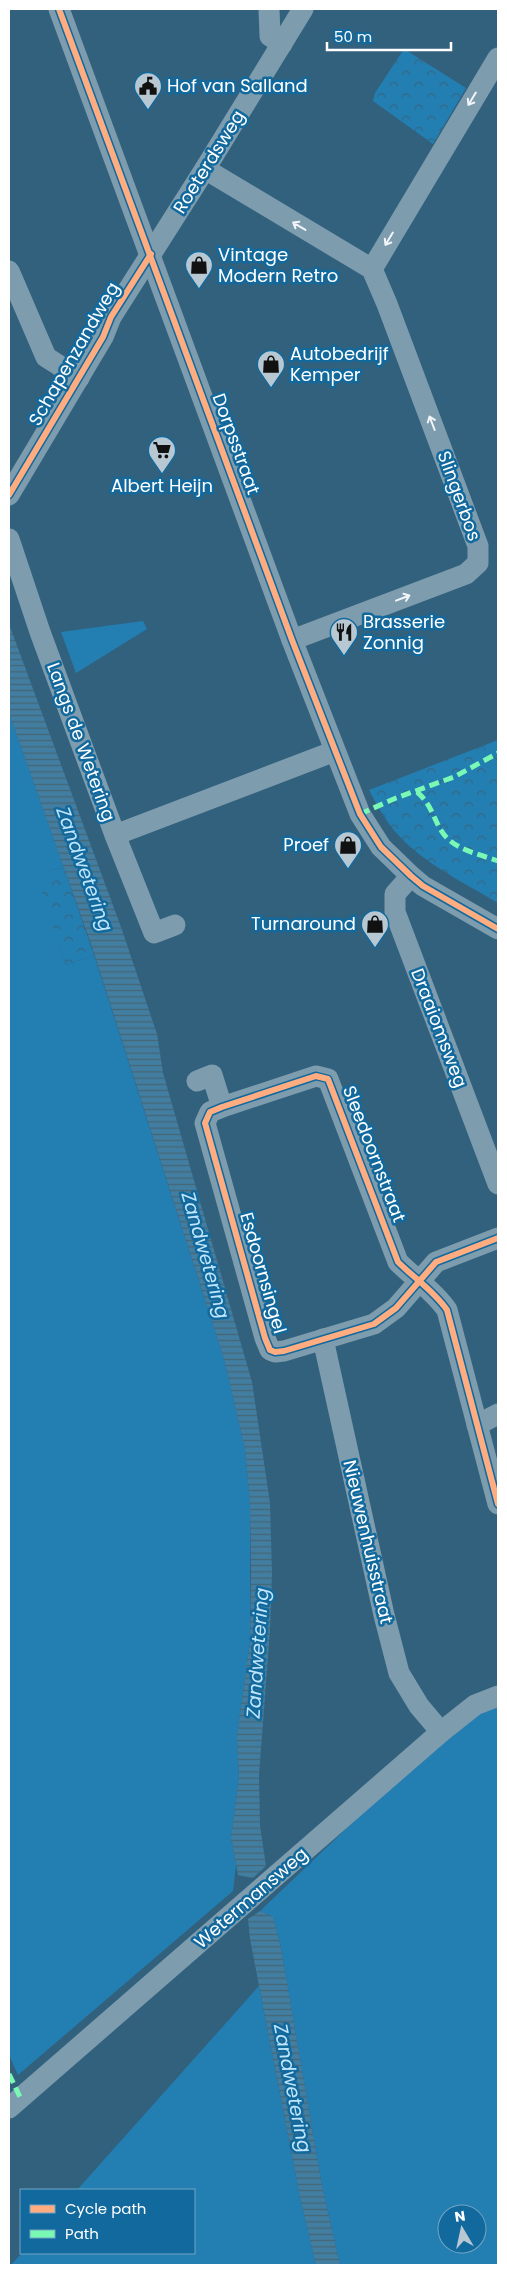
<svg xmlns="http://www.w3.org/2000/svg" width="507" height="2274" font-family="Poppins,sans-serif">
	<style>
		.grass { fill: #237eb2; fill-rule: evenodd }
		.forest { fill: url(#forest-crowns) }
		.water { fill: url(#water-rules) }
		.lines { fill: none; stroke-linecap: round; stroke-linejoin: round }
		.minor { stroke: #7d9cae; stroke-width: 21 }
		.quiet { stroke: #7af9b4; stroke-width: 5; stroke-dasharray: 10 5; stroke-linecap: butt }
		.cycleway-casing { stroke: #12699d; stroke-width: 9 }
		.cycleway { stroke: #ffac80; stroke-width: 6 }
		.oneway { stroke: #f2f5f7 }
		.labels { text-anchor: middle; stroke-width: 5; stroke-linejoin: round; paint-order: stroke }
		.poi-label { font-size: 18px; fill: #fff; stroke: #12699d; text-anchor: start }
		.street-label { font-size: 18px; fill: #fff; stroke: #12699d }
		.water-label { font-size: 19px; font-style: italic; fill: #bfe6fc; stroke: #12699d }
	</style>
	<defs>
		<pattern id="forest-crowns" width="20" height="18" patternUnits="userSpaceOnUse" patternTransform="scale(1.25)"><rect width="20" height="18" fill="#237eb2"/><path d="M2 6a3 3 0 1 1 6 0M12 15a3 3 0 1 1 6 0" fill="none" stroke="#356884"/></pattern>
		<pattern id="water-rules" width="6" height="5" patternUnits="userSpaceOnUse" patternTransform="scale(1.25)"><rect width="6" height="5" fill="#427ea1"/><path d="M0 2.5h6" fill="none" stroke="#476576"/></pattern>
	</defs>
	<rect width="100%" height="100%" fill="#32617e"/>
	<g class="grass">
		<polygon points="143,621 147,629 76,673 61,632"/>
		<polygon points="9,713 64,868 51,870 42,891 66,965 94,955 224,1359 245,1449 250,1503 250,1642 237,1736 239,1778 231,1837 236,1865 233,1891 18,2075 9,2055"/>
		<path d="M498 1704V2265H340L322 2186 281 1948 273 1917 260 1911 417 1761 488 1707ZM447 2214H477V2244H447Z"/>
		<polygon points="259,1986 300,2197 316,2265 11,2265 22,2253 194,2253 194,2190 77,2190"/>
	</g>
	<g class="forest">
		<polygon points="404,49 466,88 433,144 373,101 375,93"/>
		<path d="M498 740V903C460 880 416 860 389 824 381 813 375 801 369 790Z"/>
		<polygon points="64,868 94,955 66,965 41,891 51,870"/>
	</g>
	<g class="water">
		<polygon points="9,624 121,927 157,1034 163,1073 252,1382 270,1503 272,1574 270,1630 259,1775 260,1826 266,1866 253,1878 238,1875 231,1837 239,1778 237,1736 250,1642 251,1572 250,1503 245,1449 224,1359 91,944 9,713"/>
		<polygon points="260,1911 273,1917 281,1948 322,2186 340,2265 316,2265 300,2197 250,1939 248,1919"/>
	</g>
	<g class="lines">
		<g class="minor">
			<polyline points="59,9 292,640 360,814 381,847 411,876 423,886 498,929"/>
			<polyline points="269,9 270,36 282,44"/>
			<polyline points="205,169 372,269 387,304 478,546 478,563 466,574 292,640"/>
			<polyline points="372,269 498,58"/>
			<polyline points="9,271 46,357 79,378"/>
			<polyline points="9,495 103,337 111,317 205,169 303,9"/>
			<polyline points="9,539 40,632 115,835 335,751"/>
			<polyline points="115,835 154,933 175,925"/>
			<polyline points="411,876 395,894 395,912 498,1184"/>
			<polyline points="197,1081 212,1075 222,1107"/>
			<path d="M498 1238 436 1262 396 1308 374 1324 284 1351 275 1352 270 1350 265 1338 205 1123 210 1112 222 1107 316 1076 328 1079 398 1262C414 1278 434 1291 447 1310L498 1504"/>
			<polyline points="323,1339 384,1615 399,1673 419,1706 441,1732"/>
			<polyline points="477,1425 498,1414"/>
			<polyline points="9,2108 441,1732 475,1705 498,1696"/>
		</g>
		<g class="quiet">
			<path d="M417 792C434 806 434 825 447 838 460 851 482 855 498 861"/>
			<polyline points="360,814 396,798 454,777 498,753"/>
			<polyline points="9,2074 20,2097"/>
		</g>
		<g class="cycleway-casing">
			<g id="cycleway">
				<polyline points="59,9 292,640 360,814 381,847 411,876 423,886 498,929"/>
				<polyline points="9,495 103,337 111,317 151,254"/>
				<path d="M498 1238 436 1262 396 1308 374 1324 284 1351 275 1352 270 1350 265 1338 205 1123 210 1112 222 1107 316 1076 328 1079 398 1262C414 1278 434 1291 447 1310L498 1504"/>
			</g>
		</g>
		<use href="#cycleway" class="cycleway"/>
	</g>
	<defs><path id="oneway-shaft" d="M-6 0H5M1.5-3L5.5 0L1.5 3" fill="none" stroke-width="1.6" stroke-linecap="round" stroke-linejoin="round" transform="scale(1.25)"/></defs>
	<g class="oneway">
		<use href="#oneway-shaft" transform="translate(472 99) rotate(121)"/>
		<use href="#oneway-shaft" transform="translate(299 226) rotate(-149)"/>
		<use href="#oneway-shaft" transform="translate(389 239) rotate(121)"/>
		<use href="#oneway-shaft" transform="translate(432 423) rotate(-111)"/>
		<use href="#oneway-shaft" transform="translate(403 598) rotate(-21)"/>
	</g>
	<defs>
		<g id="civic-pin" transform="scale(1.4375)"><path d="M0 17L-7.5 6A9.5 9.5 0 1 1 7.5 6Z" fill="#b7c8d2" stroke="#12699d"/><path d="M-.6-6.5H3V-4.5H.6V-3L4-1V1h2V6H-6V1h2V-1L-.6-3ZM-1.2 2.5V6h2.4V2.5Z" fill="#111"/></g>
		<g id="shop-pin" transform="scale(1.4375)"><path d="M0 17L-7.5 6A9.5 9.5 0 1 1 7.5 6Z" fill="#b7c8d2" stroke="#12699d"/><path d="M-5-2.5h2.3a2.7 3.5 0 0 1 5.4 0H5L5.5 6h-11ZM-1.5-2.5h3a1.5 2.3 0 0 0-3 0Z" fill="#111"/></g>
		<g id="supermarket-pin" transform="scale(1.4375)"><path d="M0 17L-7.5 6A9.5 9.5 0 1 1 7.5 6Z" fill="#b7c8d2" stroke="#12699d"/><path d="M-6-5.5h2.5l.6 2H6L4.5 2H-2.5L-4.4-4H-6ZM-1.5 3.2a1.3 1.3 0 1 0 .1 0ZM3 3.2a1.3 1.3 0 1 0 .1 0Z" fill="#111"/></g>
		<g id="restaurant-pin" transform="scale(1.4375)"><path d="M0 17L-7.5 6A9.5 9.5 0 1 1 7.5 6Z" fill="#b7c8d2" stroke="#12699d"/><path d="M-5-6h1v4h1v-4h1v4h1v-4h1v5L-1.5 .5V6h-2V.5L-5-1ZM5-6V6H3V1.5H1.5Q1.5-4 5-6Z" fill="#111"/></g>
	</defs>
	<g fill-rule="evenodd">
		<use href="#civic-pin" x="148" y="86"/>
		<use href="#shop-pin" x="199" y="265"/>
		<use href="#shop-pin" x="271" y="364"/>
		<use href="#supermarket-pin" x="162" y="450"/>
		<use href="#restaurant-pin" x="344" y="632"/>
		<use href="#shop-pin" x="348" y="845"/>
		<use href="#shop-pin" x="375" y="924"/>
	</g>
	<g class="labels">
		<g class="poi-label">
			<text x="167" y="92">Hof van Salland</text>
			<text x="218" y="261">Vintage<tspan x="218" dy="21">Modern Retro</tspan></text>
			<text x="290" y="360">Autobedrijf<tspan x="290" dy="21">Kemper</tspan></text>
			<text x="162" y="492" text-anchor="middle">Albert Heijn</text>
			<text x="363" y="628">Brasserie<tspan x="363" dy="21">Zonnig</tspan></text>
			<text x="329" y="851" text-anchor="end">Proef</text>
			<text x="356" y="930" text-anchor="end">Turnaround</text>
		</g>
		<g class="street-label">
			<text transform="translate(209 162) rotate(-58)" y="6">Roeterdsweg</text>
			<text transform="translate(74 354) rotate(-60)" y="6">Schapenzandweg</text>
			<text transform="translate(236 444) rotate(70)" y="6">Dorpsstraat</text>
			<text transform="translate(459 496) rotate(70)" y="6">Slingerbos</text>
			<text transform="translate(81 742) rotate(70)" y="6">Langs de Wetering</text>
			<text transform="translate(439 1028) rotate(69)" y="6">Draaiomsweg</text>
			<text transform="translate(374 1154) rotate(69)" y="6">Sleedoornstraat</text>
			<text transform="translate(263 1273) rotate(74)" y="6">Esdoornsingel</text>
			<text transform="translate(368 1542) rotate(77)" y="6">Nieuwenhuisstraat</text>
			<text transform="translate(251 1898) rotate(-41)" y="6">Wetermansweg</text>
		</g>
		<g class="water-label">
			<text transform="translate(85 869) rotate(70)" y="7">Zandwetering</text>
			<text transform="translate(206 1255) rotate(74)" y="7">Zandwetering</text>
			<text transform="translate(257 1653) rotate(-86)" y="7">Zandwetering</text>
			<text transform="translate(293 2088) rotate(79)" y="7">Zandwetering</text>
		</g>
	</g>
	<rect width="507" height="2274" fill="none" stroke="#ffffff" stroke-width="20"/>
	<rect x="20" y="2189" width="175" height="65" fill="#12699d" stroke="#71a5c4"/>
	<rect x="30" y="2205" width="25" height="8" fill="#ffac80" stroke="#71a5c4"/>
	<text x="65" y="2214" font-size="15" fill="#ffffff">Cycle path</text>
	<rect x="30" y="2230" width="25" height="8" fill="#7af9b4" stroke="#71a5c4"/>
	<text x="65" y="2239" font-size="15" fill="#ffffff">Path</text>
	<g transform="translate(462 2229) rotate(351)"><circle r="24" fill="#12699d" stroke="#71a5c4"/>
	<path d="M0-4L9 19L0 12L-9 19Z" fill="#b7c8d2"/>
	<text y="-8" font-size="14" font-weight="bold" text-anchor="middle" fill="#ffffff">N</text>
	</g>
	<path d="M327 42v8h124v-8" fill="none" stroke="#ffffff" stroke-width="2.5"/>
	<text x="334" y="42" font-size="15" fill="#ffffff" stroke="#12699d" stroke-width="4" paint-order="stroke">50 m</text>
</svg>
